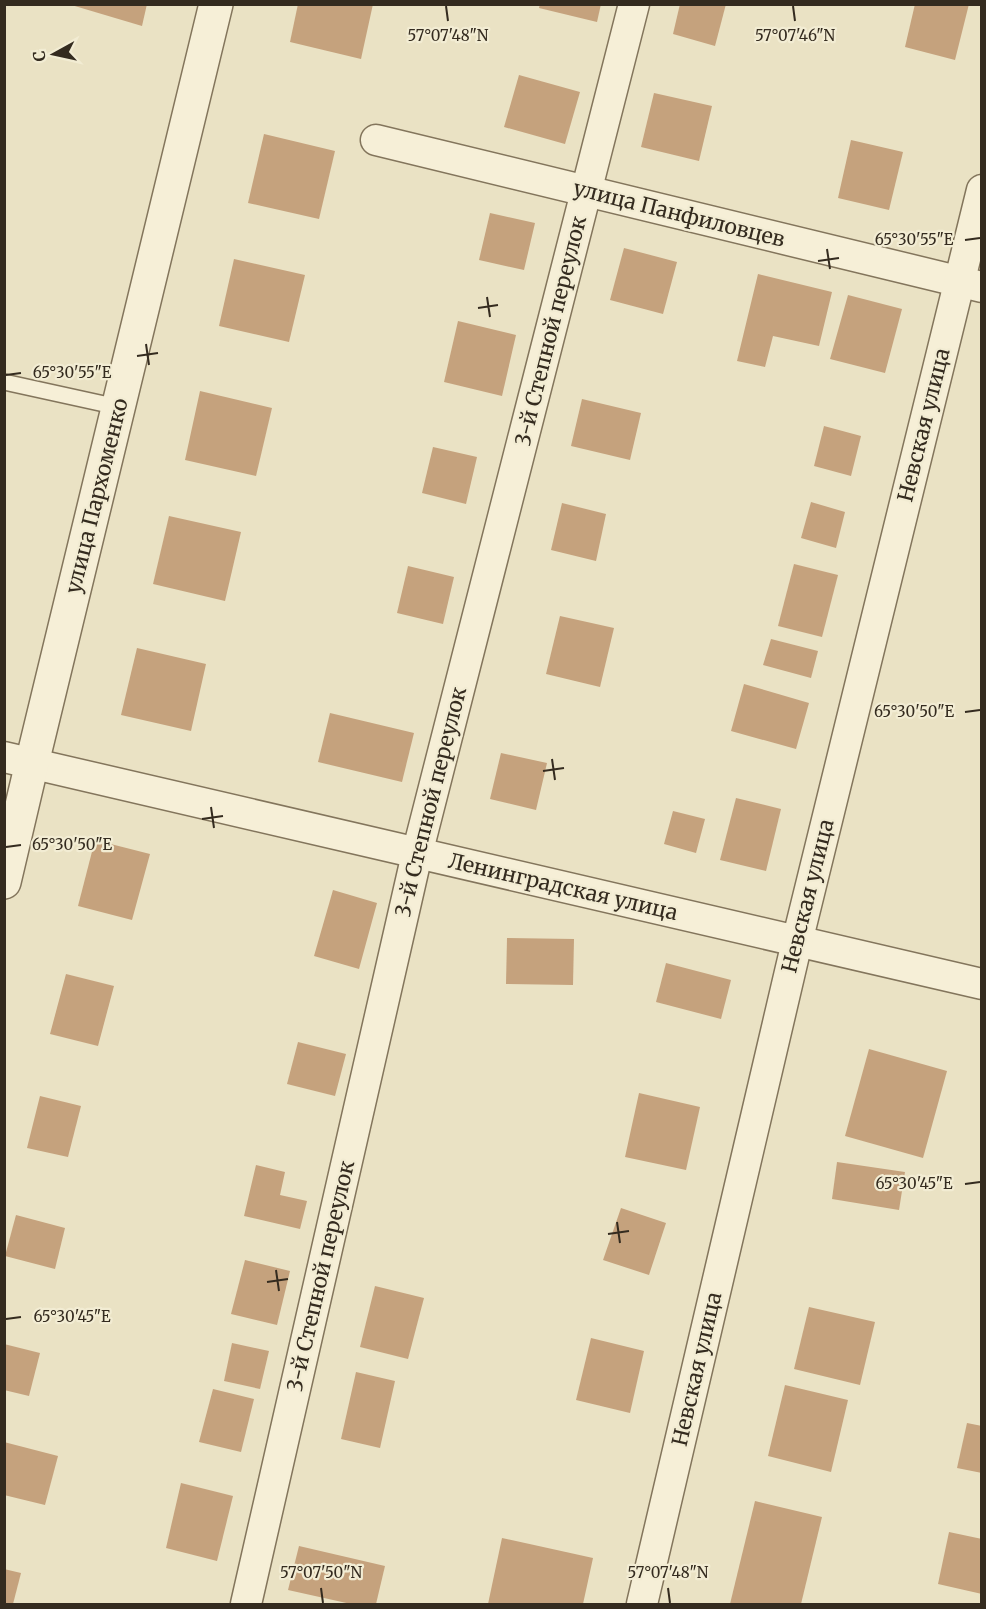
<svg xmlns="http://www.w3.org/2000/svg" width="986" height="1609" font-family="Merriweather,serif">
	<style>
		.building { fill: #c5a27d }
		.lines { fill: none; stroke-linecap: round; stroke-linejoin: round }
		.service-casing { stroke: #83755c; stroke-width: 18 }
		.minor-casing { stroke: #83755c; stroke-width: 33 }
		.tertiary-casing { stroke: #83755c; stroke-width: 36 }
		.service { stroke: #f6efd7; stroke-width: 15 }
		.minor { stroke: #f6efd7; stroke-width: 30 }
		.tertiary { stroke: #f6efd7; stroke-width: 33 }
		.ticks { fill: none; stroke: #342b1f; stroke-width: 2 }
		.labels { text-anchor: middle; stroke-width: 4.5; stroke-linejoin: round; paint-order: stroke }
		.street-label { font-size: 21px; fill: #342b1f; stroke: #f2ecd3 }
		.ticks-label { font-size: 15px; text-anchor: middle; fill: #342b1f; stroke: #f2ecd3; stroke-width: 4.5; stroke-linejoin: round; paint-order: stroke }
	</style>
	<rect width="100%" height="100%" fill="#eae2c4"/>
	<g class="building">
		<polygon points="68,4 147,4 142,26"/>
		<polygon points="298,4 373,4 361,59 290,42"/>
		<polygon points="540,4 601,4 597,22 539,8"/>
		<polygon points="680,4 726,4 715,46 673,34"/>
		<polygon points="915,4 969,4 955,60 905,47"/>
		<polygon points="519,75 580,92 565,144 504,127"/>
		<polygon points="654,93 712,106 699,161 641,147"/>
		<polygon points="264,134 335,151 319,219 248,203"/>
		<polygon points="851,140 903,152 889,210 838,198"/>
		<polygon points="490,213 535,223 524,270 479,260"/>
		<polygon points="624,248 677,262 663,314 610,300"/>
		<polygon points="234,259 305,275 289,342 219,326"/>
		<polygon points="758,274 832,292 819,346 773,336 765,367 737,361"/>
		<polygon points="848,295 902,309 885,373 830,359"/>
		<polygon points="458,321 516,335 502,396 444,382"/>
		<polygon points="200,391 272,408 256,476 185,460"/>
		<polygon points="582,399 641,413 630,460 571,446"/>
		<polygon points="824,426 861,436 851,476 814,466"/>
		<polygon points="433,447 477,457 466,504 422,493"/>
		<polygon points="811,502 845,512 836,548 801,538"/>
		<polygon points="562,503 606,514 596,561 551,550"/>
		<polygon points="169,516 241,532 225,601 153,584"/>
		<polygon points="794,564 838,575 822,637 778,626"/>
		<polygon points="408,566 454,577 443,624 397,613"/>
		<polygon points="560,616 614,628 600,687 546,674"/>
		<polygon points="771,639 818,651 811,678 763,665"/>
		<polygon points="137,648 206,664 191,731 121,715"/>
		<polygon points="744,684 809,703 796,749 731,731"/>
		<polygon points="330,713 414,733 402,782 318,762"/>
		<polygon points="501,753 547,763 536,810 490,799"/>
		<polygon points="736,798 781,809 766,871 720,860"/>
		<polygon points="673,811 705,819 696,853 664,844"/>
		<polygon points="95,840 150,854 132,920 78,906"/>
		<polygon points="333,890 377,903 359,969 314,956"/>
		<polygon points="507,938 574,939 573,985 506,984"/>
		<polygon points="666,963 731,980 721,1019 656,1002"/>
		<polygon points="66,974 114,986 98,1046 50,1034"/>
		<polygon points="298,1042 346,1054 335,1096 287,1084"/>
		<polygon points="869,1049 947,1071 923,1158 845,1136"/>
		<polygon points="639,1093 700,1107 686,1170 625,1157"/>
		<polygon points="40,1096 81,1106 68,1157 27,1148"/>
		<polygon points="837,1162 905,1172 899,1210 832,1199"/>
		<polygon points="256,1165 285,1172 280,1195 307,1201 300,1229 244,1216"/>
		<polygon points="621,1208 666,1223 649,1275 603,1260"/>
		<polygon points="16,1215 65,1228 55,1269 5,1256"/>
		<polygon points="245,1260 290,1271 277,1325 231,1314"/>
		<polygon points="375,1286 424,1298 408,1359 360,1347"/>
		<polygon points="809,1307 875,1322 860,1385 794,1369"/>
		<polygon points="591,1338 644,1351 630,1413 576,1400"/>
		<polygon points="232,1343 269,1351 260,1389 224,1381"/>
		<polygon points="4,1344 40,1353 29,1396 4,1390"/>
		<polygon points="356,1372 395,1381 380,1448 341,1439"/>
		<polygon points="785,1385 848,1400 831,1472 768,1456"/>
		<polygon points="213,1389 254,1399 241,1452 199,1442"/>
		<polygon points="967,1423 982,1426 982,1473 957,1468"/>
		<polygon points="4,1442 58,1456 45,1505 4,1495"/>
		<polygon points="181,1483 233,1496 217,1561 166,1548"/>
		<polygon points="755,1501 822,1517 801,1604 730,1604"/>
		<polygon points="949,1532 982,1539 982,1594 938,1584"/>
		<polygon points="502,1538 593,1558 583,1604 488,1604"/>
		<polygon points="299,1546 385,1566 376,1604 351,1604 288,1590"/>
		<polygon points="4,1569 21,1573 13,1604 4,1604"/>
	</g>
	<g class="lines">
		<g class="service-casing">
			<polyline id="service" points="4,382 118,407"/>
		</g>
		<g class="minor-casing">
			<g id="minor">
				<polyline points="376,140 982,287"/>
				<polyline points="4,757 982,984"/>
				<polyline points="246,1604 417,854 634,4"/>
				<polyline points="642,1604 797,942 982,190"/>
			</g>
		</g>
		<g class="tertiary-casing">
			<polyline id="tertiary" points="4,882 32,763 216,4"/>
		</g>
		<use href="#service" class="service"/>
		<use href="#minor" class="minor"/>
		<use href="#tertiary" class="tertiary"/>
	</g>
	<path class="ticks" d="M446 6 448 21M793 6 795 21M965 240 980 238M827 249 830 269M818 261 839 258M487 297 490 317M478 308 498 305M146 344 149 365M137 356 158 353M6 375 21 373M965 712 980 710M552 759 555 780M543 771 564 768M211 807 214 828M202 819 223 816M6 847 21 845M965 1184 980 1182M617 1222 620 1243M608 1234 629 1231M276 1270 279 1291M267 1282 288 1279M6 1319 21 1317M321 1588 323 1603M668 1588 670 1603"/>
	<g class="labels">
		<g class="street-label">
			<text transform="translate(679 214) rotate(14)" y="7">улица Панфиловцев</text>
			<text transform="translate(551 331) rotate(-76)" y="7">3-й Степной переулок</text>
			<text transform="translate(924 425) rotate(-76)" y="7">Невская улица</text>
			<text transform="translate(97 496) rotate(-76)" y="7">улица Пархоменко</text>
			<text transform="translate(431 802) rotate(-76)" y="7">3-й Степной переулок</text>
			<text transform="translate(563 887) rotate(13)" y="7">Ленинградская улица</text>
			<text transform="translate(808 896) rotate(-76)" y="7">Невская улица</text>
			<text transform="translate(321 1276) rotate(-77)" y="7">3-й Степной переулок</text>
			<text transform="translate(697 1369) rotate(-77)" y="7">Невская улица</text>
		</g>
	</g>
	<g class="ticks-label">
		<text x="448" y="41">57°07'48"N</text>
		<text x="795" y="41">57°07'46"N</text>
		<text x="914" y="245">65°30'55"E</text>
		<text x="72" y="378">65°30'55"E</text>
		<text x="914" y="717">65°30'50"E</text>
		<text x="72" y="850">65°30'50"E</text>
		<text x="914" y="1189">65°30'45"E</text>
		<text x="72" y="1322">65°30'45"E</text>
		<text x="321" y="1578">57°07'50"N</text>
		<text x="668" y="1578">57°07'48"N</text>
	</g>
	<rect width="986" height="1609" fill="none" stroke="#342b1f" stroke-width="12"/>
	<g transform="translate(54 54) rotate(262)" stroke="#f2ecd3" stroke-width="4.5" paint-order="stroke">
	<path d="M0-4.5L10 22L0 15L-10 22Z" fill="#342b1f"/>
	<text y="-9" font-size="16" font-weight="bold" text-anchor="middle" fill="#342b1f">С</text>
	</g>
</svg>
